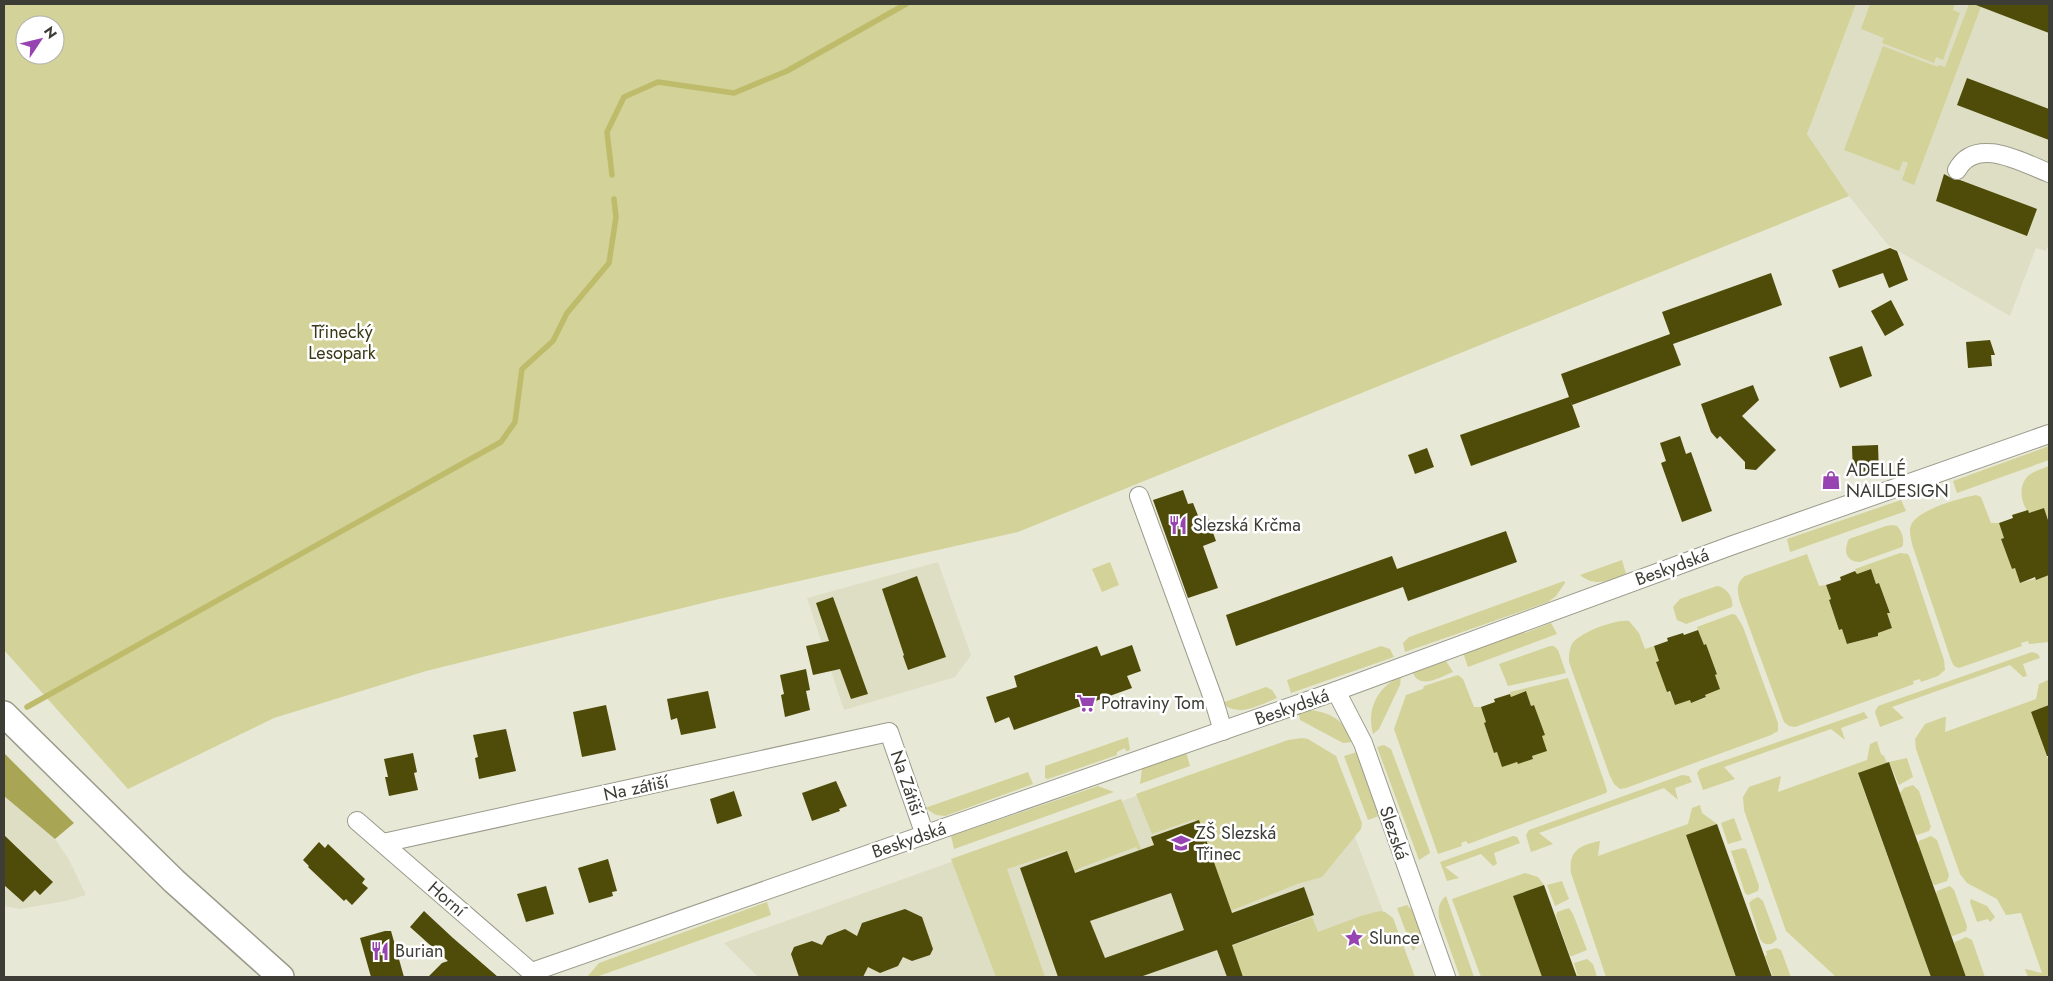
<svg xmlns="http://www.w3.org/2000/svg" width="2053" height="981" font-family="Jost,sans-serif">
	<style>
		.built { fill: #dedec5 }
		.green { fill: #d3d298; fill-rule: evenodd }
		.forest { fill: #a8a655 }
		.lines { fill: none; stroke-linecap: round; stroke-linejoin: round }
		.stream { stroke: #bebb6b; stroke-width: 5.5 }
		.building { fill: #4e4c08; fill-rule: evenodd }
		.street-casing { stroke: #9b9b8b; stroke-width: 20 }
		.secondary-casing { stroke: #9b9b8b; stroke-width: 28 }
		.street { stroke: #fff; stroke-width: 18 }
		.secondary { stroke: #fff; stroke-width: 25 }
		.labels { text-anchor: middle; stroke-width: 5; stroke-linejoin: round; paint-order: stroke }
		.park-label { font-size: 18px; fill: #3b3a17; stroke: #fff }
		.poi-label { font-size: 18px; fill: #3d3d36; stroke: #fff; text-anchor: start }
		.street-label { font-size: 18px; fill: #3d3d36; stroke: #fff }
	</style>
	<rect width="100%" height="100%" fill="#e8e8d7"/>
	<g class="built">
		<polygon points="1856,4 2049,4 2049,243 2046,251 2036,248 2010,316 1888,245 1849,196 1807,134"/>
		<polygon points="938,562 971,655 955,677 844,710 807,598"/>
		<polygon points="1290,741 1330,771 1408,977 758,977 724,943"/>
		<polygon points="4,796 55,839 68,858 86,895 66,901 20,909 4,906"/>
	</g>
	<g class="green">
		<path d="M4 4H1856L1807 134 1849 196 1018 532 719 599 426 671 274 718 128 789 4 650ZM25 25H55V55H25Z"/>
		<polygon points="1870,4 1955,4 1953,10 1960,13 1943,60 1936,57 1934,63 1882,43 1884,38 1861,29"/>
		<polygon points="1969,4 1982,4 1914,185 1902,180 1908,163 1903,161 1899,171 1844,150 1883,46 1938,67 1938,65 1945,67"/>
		<polygon points="2049,446 2049,460 1957,493 1953,481"/>
		<path d="M2049 466V522L2044 508 2029 513C2021 504 2018 487 2027 477 2033 471 2042 469 2049 466Z"/>
		<path d="M1976 495 1981 497 1991 523H1999L2004 538 2001 539 2012 569 2015 568 2020 583 2049 575V642L2029 644 2028 641 2021 643 2022 646 1959 668 1954 666 1951 660 1913 547C1911 539 1908 530 1912 523 1921 509 1960 498 1976 495Z"/>
		<polygon points="1901,500 1906,511 1790,552 1787,539"/>
		<path d="M1893 525 1897 526C1902 531 1905 541 1902 547L1860 562C1846 562 1843 551 1849 539L1886 526Z"/>
		<path d="M1900 553 1908 554 1910 558 1944 660 1945 670 1938 676 1921 682 1920 679 1913 681 1914 684 1795 727 1789 726 1784 722 1740 602C1737 591 1736 583 1745 576L1807 554 1819 586 1826 585 1831 599 1829 601 1839 630 1842 629 1848 644 1878 636V633L1892 628 1887 613 1890 612 1879 583 1876 584 1871 569 1857 574 1855 569Z"/>
		<path d="M1622 560 1626 574C1610 580 1596 588 1580 575Z"/>
		<polygon points="1110,562 1119,585 1102,592 1092,569"/>
		<polygon points="1564,581 1565,583 1556,596 1548,602 1405,652 1403,643 1409,637"/>
		<path d="M1717 586C1726 587 1734 598 1732 607L1686 624 1677 620 1673 607 1680 599Z"/>
		<path d="M1732 614 1736 615 1743 627 1778 723V731L1771 735 1626 788 1620 789 1614 784 1610 776 1569 662C1569 657 1569 651 1571 646 1576 633 1616 619 1629 621L1639 633 1645 649 1654 646 1659 661 1656 662 1675 705 1690 700 1691 703 1706 698 1705 695 1720 689 1715 675 1717 673 1706 644 1704 645 1697 627Z"/>
		<polygon points="1551,623 1557,634 1468,667 1462,650 1521,627 1525,633"/>
		<polygon points="1381,646 1390,649 1394,657 1291,693 1287,680"/>
		<polygon points="1550,646 1554,646 1558,650 1566,673 1508,686 1499,664"/>
		<polygon points="2032,652 2038,654 2040,658 2023,664 2027,676 2023,677 2010,665 1892,707 1904,718 1880,727 1875,712 1878,706"/>
		<path d="M1446 661 1453 672C1440 677 1420 690 1413 673Z"/>
		<polygon points="1458,675 1463,679 1474,707 1481,707 1486,722 1484,723 1494,753 1497,752 1502,766 1517,762 1518,764 1533,759 1532,756 1546,751 1542,736 1544,735 1534,705 1531,706 1525,691 1511,697 1510,692 1568,678 1605,784 1607,791 1606,793 1468,844 1466,841 1461,843 1462,846 1438,854 1394,729 1406,695 1423,689 1424,686"/>
		<path d="M1401 676 1400 685 1379 729 1373 734C1366 708 1378 687 1401 676Z"/>
		<polygon points="2048,680 2049,684 2049,705 2031,712 2049,762 2049,977 2028,977 2025,969 2042,973 2021,913 2006,915 1997,899 1967,883 1960,874 1916,749 1915,739 1925,724 1944,717 1946,717 1945,732 2036,699 2039,684"/>
		<path d="M1266 687 1272 690 1277 698C1259 705 1239 718 1222 703Z"/>
		<path d="M1310 710C1333 713 1344 721 1353 742L1343 743 1300 720 1299 714Z"/>
		<polygon points="1864,712 1868,718 1841,728 1845,740 1831,729 1724,767 1735,779 1703,790 1697,773 1700,769"/>
		<polygon points="1128,737 1130,750 1126,751 1125,748 1117,752 1117,755 1048,779 1045,778 1045,766"/>
		<polygon points="1302,738 1308,739 1336,756 1362,823 1361,829 1322,877 1297,884 1228,912 1195,819 1152,834 1136,794 1288,740"/>
		<polygon points="1877,741 1881,754 1884,756 1887,763 1858,774 1931,977 1835,976 1786,931 1744,810 1743,797 1749,787 1781,776 1778,792 1867,760 1870,744"/>
		<polygon points="1384,745 1391,749 1429,849 1430,853 1419,860 1377,747"/>
		<polygon points="1186,752 1190,766 1140,784 1142,769"/>
		<polygon points="1357,752 1379,816 1368,820 1344,756"/>
		<polygon points="1907,758 1913,777 1899,785 1889,762"/>
		<polygon points="1028,772 1033,784 945,816 936,815 925,808"/>
		<polygon points="1682,775 1689,776 1692,782 1675,788 1678,800 1664,788 1539,833 1553,844 1531,852 1526,835 1529,830"/>
		<polygon points="1913,785 1919,791 1931,827 1929,831 1917,835 1915,834 1900,793 1904,788"/>
		<polygon points="1098,786 1114,792 954,849 951,836"/>
		<polygon points="1121,799 1141,849 1138,850 1136,847 1080,868 1074,872 1065,850 1007,869 1045,977 996,977 951,859"/>
		<path d="M1700 805 1702 813 1717 824 1686 835 1736 977H1606L1571 873C1568 850 1581 845 1600 841L1598 856 1688 824 1692 808Z"/>
		<polygon points="1734,818 1742,840 1728,844 1721,823"/>
		<polygon points="1513,836 1517,837 1520,843 1494,853 1497,864 1493,866 1481,854 1445,867 1459,878 1447,881 1440,862"/>
		<polygon points="1931,836 1937,840 1949,875 1947,881 1935,885 1933,884 1918,844 1919,841"/>
		<polygon points="1743,848 1746,849 1759,886 1758,891 1748,895 1745,893 1731,851"/>
		<polygon points="1525,873 1538,877 1544,885 1513,896 1542,977 1481,977 1452,899"/>
		<polygon points="1562,881 1569,899 1555,906 1547,885"/>
		<polygon points="1950,886 1954,890 1967,926 1966,931 1953,936 1951,935 1936,894 1937,891"/>
		<path d="M1446 896 1474 977H1460L1439 918C1438 909 1438 903 1446 896Z"/>
		<path d="M1758 897 1763 901 1776 936 1777 939C1772 946 1764 946 1760 939L1749 903 1752 900Z"/>
		<polygon points="1971,899 1987,906 1995,917 1990,922 1988,919 1977,922 1970,902"/>
		<polygon points="767,902 771,915 596,977 587,977 599,963"/>
		<polygon points="1407,905 1413,911 1422,938 1413,951 1397,908"/>
		<polygon points="1569,908 1573,914 1587,950 1572,956 1570,956 1556,916 1557,912"/>
		<polygon points="1380,911 1385,912 1393,918 1415,977 1241,977 1231,946 1312,917 1318,932 1361,916"/>
		<polygon points="1966,937 1972,940 1985,977 1966,977 1954,945 1955,942"/>
		<polygon points="1776,948 1781,950 1791,977 1773,977 1765,956 1767,955 1766,951"/>
		<polygon points="1587,959 1593,964 1597,977 1578,977 1574,963"/>
	</g>
	<polygon class="forest" points="4,753 74,823 55,839 4,796"/>
	<g class="lines">
		<g class="stream">
			<polyline points="612,175 607,132 624,97 658,82 734,93 787,71 906,4"/>
			<polyline points="27,707 501,442 515,422 522,369 553,341 567,313 609,263 616,217 614,199"/>
		</g>
	</g>
	<g class="building">
		<polygon points="1976,4 2049,4 2049,33 1976,5"/>
		<polygon points="1967,78 2049,109 2049,140 1957,105"/>
		<polygon points="1944,174 1955,180 1960,180 2037,209 2027,236 1936,201"/>
		<polygon points="1890,248 1897,251 1908,280 1889,288 1883,273 1839,288 1832,270"/>
		<polygon points="1771,273 1782,305 1673,344 1681,365 1572,405 1570,399 1580,427 1471,466 1460,435 1569,397 1561,374 1670,334 1662,312"/>
		<polygon points="1891,300 1904,325 1885,336 1871,311"/>
		<polygon points="1990,340 1995,355 1991,355 1992,366 1968,368 1966,342"/>
		<polygon points="1862,346 1872,376 1840,388 1829,357"/>
		<polygon points="1753,385 1759,400 1742,416 1776,450 1756,470 1745,469 1745,462 1720,436 1717,439 1711,432 1701,404"/>
		<polygon points="1680,436 1686,454 1691,452 1712,511 1682,522 1661,463 1666,461 1660,443"/>
		<polygon points="1878,445 1879,473 1853,474 1852,446"/>
		<polygon points="1427,448 1434,467 1415,474 1408,455"/>
		<polygon points="1183,490 1188,504 1193,503 1199,518 1207,516 1216,541 1203,546 1218,588 1188,598 1153,500"/>
		<polygon points="2044,508 2049,523 2049,575 2036,580 2035,577 2020,583 2015,568 2012,569 2001,539 2004,538 1999,523 2013,518 2012,515 2028,510 2029,513"/>
		<polygon points="1506,531 1517,562 1408,601 1403,587 1236,646 1226,615 1392,556 1397,569"/>
		<polygon points="1871,569 1876,584 1879,583 1890,613 1887,613 1892,628 1878,633 1878,636 1847,644 1842,629 1839,630 1829,600 1831,599 1826,585 1841,580 1840,577 1855,571 1857,574"/>
		<polygon points="917,576 946,657 908,670 903,656 904,655 882,589"/>
		<polygon points="833,597 868,694 851,699 840,669 813,675 806,646 829,641 816,603"/>
		<polygon points="1698,630 1704,645 1706,644 1717,674 1715,675 1720,689 1705,695 1706,697 1691,703 1690,700 1675,705 1670,691 1667,692 1656,662 1659,661 1654,646 1668,641 1667,638 1683,633 1684,635"/>
		<polygon points="1132,645 1141,671 1127,676 1132,688 1014,730 1009,717 995,723 986,697 1017,687 1014,676 1097,646 1101,656"/>
		<polygon points="806,669 810,690 806,691 810,710 785,717 781,695 784,694 780,675"/>
		<polygon points="708,691 716,728 681,735 677,718 671,720 667,699"/>
		<polygon points="1526,691 1531,706 1534,705 1545,735 1542,736 1547,751 1532,756 1533,759 1518,764 1517,762 1502,767 1497,752 1494,753 1484,723 1486,722 1481,707 1495,702 1494,699 1510,694 1511,697"/>
		<polygon points="606,705 616,750 582,757 573,712"/>
		<polygon points="2049,705 2049,756 2047,756 2031,712"/>
		<polygon points="506,729 516,771 479,779 475,758 478,757 473,735"/>
		<polygon points="413,753 417,772 414,773 418,790 389,796 385,777 388,777 384,759"/>
		<polygon points="1889,762 1900,793 1966,977 1931,977 1858,773"/>
		<polygon points="836,781 847,806 839,809 840,811 812,821 802,793"/>
		<polygon points="734,791 742,816 717,824 710,799"/>
		<path d="M1199 820 1232 913 1304 887 1314 915 1232 945 1243 977H1227L1217 950 1140 977H1058L1020 868 1067 851 1075 873 1154 845 1151 837ZM1171 893 1184 930 1105 958 1090 921Z"/>
		<polygon points="1717,824 1728,855 1772,977 1736,977 1686,835"/>
		<polygon points="4,835 53,882 40,895 35,890 23,902 4,885"/>
		<polygon points="319,842 325,848 328,844 365,879 362,883 368,888 352,905 346,899 344,901 308,867 309,866 303,860"/>
		<polygon points="608,859 617,891 612,892 613,896 589,903 578,868"/>
		<polygon points="1544,885 1573,966 1577,977 1542,977 1513,896"/>
		<polygon points="546,886 554,914 526,922 517,894"/>
		<polygon points="905,909 922,917 933,949 930,955 912,961 903,957 898,966 880,973 868,967 863,977 799,977 791,954 794,947 812,941 822,945 827,936 845,929 857,936 862,923"/>
		<polygon points="424,911 453,938 498,977 428,977 442,963 448,961 410,927"/>
		<polygon points="385,931 391,931 404,977 371,977 360,938"/>
	</g>
	<g class="lines">
		<g class="street-casing">
			<g id="street">
				<path d="M1957 170C1976 135 2023 163 2049 173"/>
				<polyline points="1139,496 1214,701 1223,731"/>
				<polyline points="1336,691 1363,743 1446,977"/>
				<polyline points="357,821 537,977"/>
				<polyline points="383,843 889,732 925,835"/>
				<polyline points="532,972 1336,691 1733,545 2049,434"/>
			</g>
		</g>
		<g class="secondary-casing">
			<polyline id="secondary" points="4,714 174,881 281,977"/>
		</g>
		<use href="#street" class="street"/>
		<use href="#secondary" class="secondary"/>
	</g>
	<defs>
		<g id="shop-bare" transform="scale(1.5)"><path d="M-5-2.5h2.3a2.7 3.5 0 0 1 5.4 0H5L5.5 6h-11ZM-1.5-2.5h3a1.5 2.3 0 0 0-3 0Z" fill="#9744b2" stroke="#fff" stroke-width="2.5" paint-order="stroke"/></g>
		<g id="restaurant-bare" transform="scale(1.5)"><path d="M-5-6h1v4h1v-4h1v4h1v-4h1v5L-1.5 .5V6h-2V.5L-5-1ZM5-6V6H3V1.5H1.5Q1.5-4 5-6Z" fill="#9744b2" stroke="#fff" stroke-width="2.5" paint-order="stroke"/></g>
		<g id="supermarket-bare" transform="scale(1.5)"><path d="M-6-5.5h2.5l.6 2H6L4.5 2H-2.5L-4.4-4H-6ZM-1.5 3.2a1.3 1.3 0 1 0 .1 0ZM3 3.2a1.3 1.3 0 1 0 .1 0Z" fill="#9744b2" stroke="#fff" stroke-width="2.5" paint-order="stroke"/></g>
		<g id="school-bare" transform="scale(1.5)"><path d="M0-5L7-2L0 1L-7-2ZM-4 1L0 2.5L4 1V4Q0 6-4 4Z" fill="#9744b2" stroke="#fff" stroke-width="2.5" paint-order="stroke"/></g>
		<g id="sight-bare" transform="scale(1.5)"><path d="M0-6L1.8-2.2L6-1.7L2.9 1.2L3.7 5.4L0 3.3L-3.7 5.4L-2.9 1.2L-6-1.7L-1.8-2.2Z" fill="#9744b2" stroke="#fff" stroke-width="2.5" paint-order="stroke"/></g>
	</defs>
	<g fill-rule="evenodd">
		<use href="#shop-bare" x="1831" y="480"/>
		<use href="#restaurant-bare" x="1178" y="525"/>
		<use href="#supermarket-bare" x="1086" y="703"/>
		<use href="#school-bare" x="1181" y="843"/>
		<use href="#sight-bare" x="1354" y="938"/>
		<use href="#restaurant-bare" x="380" y="951"/>
	</g>
	<g class="labels">
		<g class="park-label">
			<text x="342" y="338">Třinecký<tspan x="342" dy="21">Lesopark</tspan></text>
		</g>
		<g class="poi-label">
			<text x="1846" y="476">ADELLÉ<tspan x="1846" dy="21">NAILDESIGN</tspan></text>
			<text x="1193" y="531">Slezská Krčma</text>
			<text x="1101" y="709">Potraviny Tom</text>
			<text x="1196" y="839">ZŠ Slezská<tspan x="1196" dy="21">Třinec</tspan></text>
			<text x="1369" y="944">Slunce</text>
			<text x="395" y="957">Burian</text>
		</g>
		<g class="street-label">
			<text transform="translate(1672 567) rotate(-20)" y="6">Beskydská</text>
			<text transform="translate(1292 707) rotate(-19)" y="6">Beskydská</text>
			<text transform="translate(907 783) rotate(71)" y="6">Na Zátiší</text>
			<text transform="translate(636 788) rotate(-12)" y="6">Na zátiší</text>
			<text transform="translate(1394 833) rotate(71)" y="6">Slezská</text>
			<text transform="translate(909 840) rotate(-19)" y="6">Beskydská</text>
			<text transform="translate(447 899) rotate(41)" y="6">Horní</text>
		</g>
	</g>
	<rect width="2053" height="981" fill="none" stroke="#3d3d36" stroke-width="10"/>
	<g transform="translate(40 40) rotate(55)"><circle r="24" fill="#ffffff" stroke="#b1b1af"/>
	<path d="M0-4L9 19L0 12L-9 19Z" fill="#9744b2"/>
	<text y="-8" font-size="14" font-weight="bold" text-anchor="middle" fill="#3d3d36">N</text>
	</g>
</svg>
